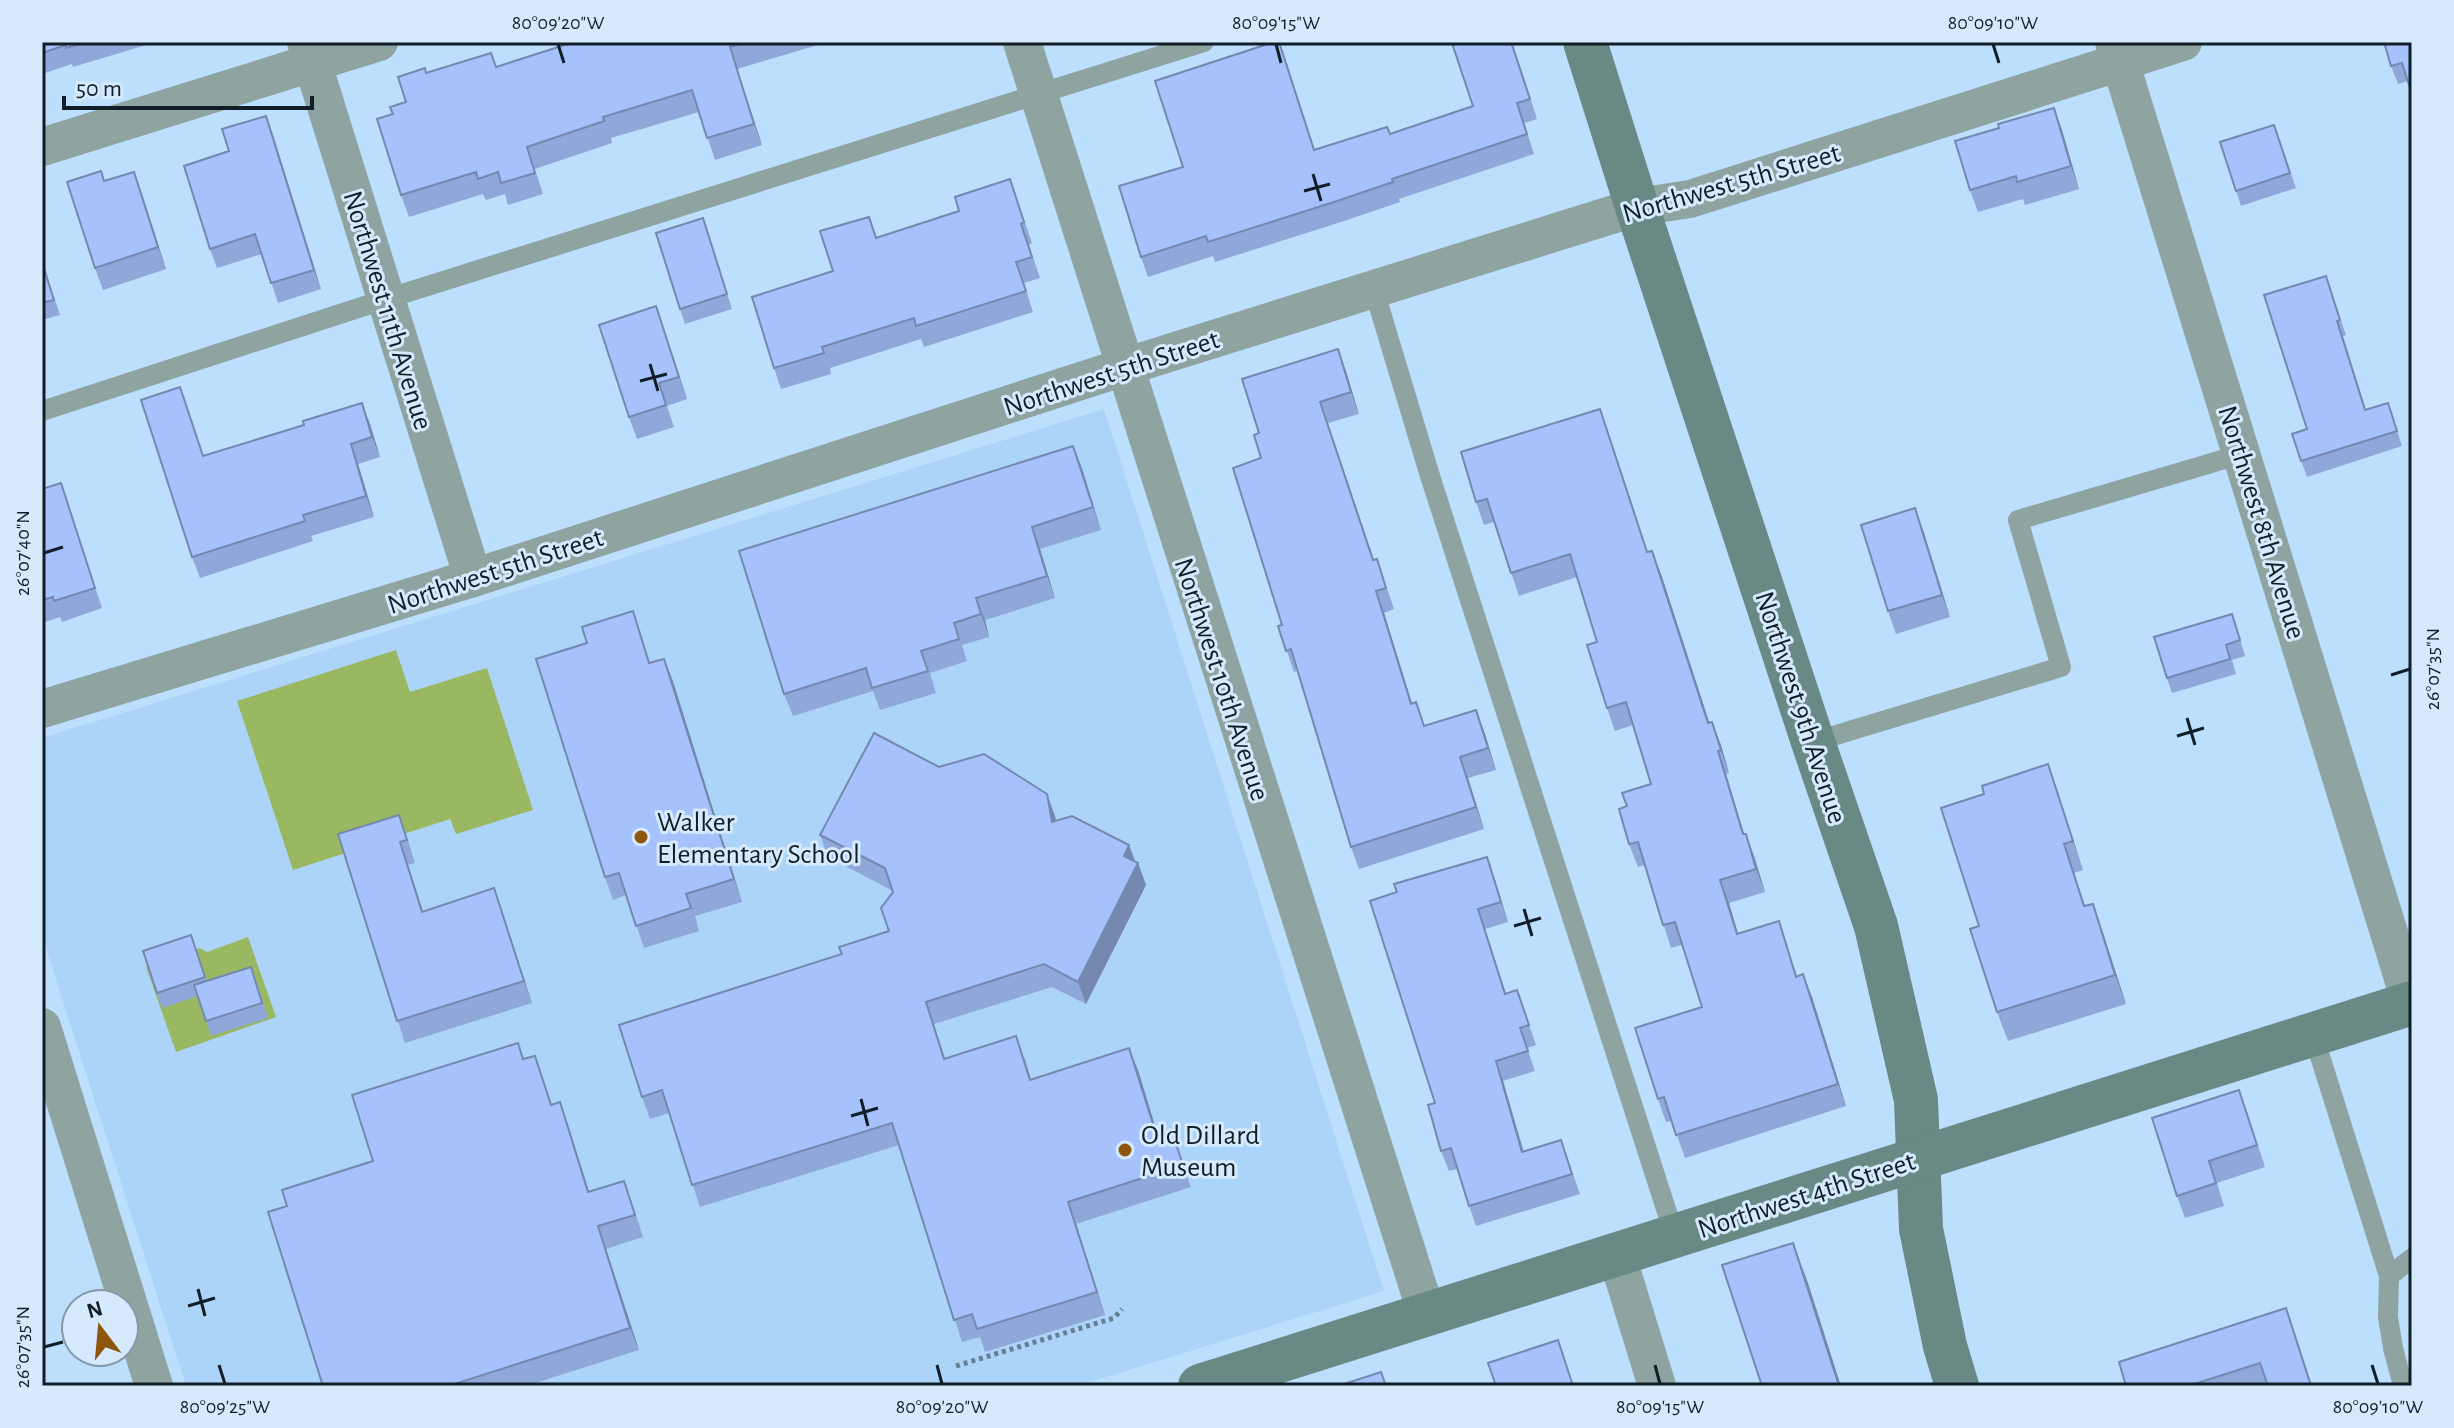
<svg xmlns="http://www.w3.org/2000/svg" width="2454" height="1428" font-family="'Alegreya Sans',sans-serif">
	<style>
		.built { fill: #acd4f8 }
		.green { fill: #9ab861 }
		.lines { fill: none; stroke-linecap: round; stroke-linejoin: round }
		.path { stroke: #677f93; stroke-width: 5; stroke-dasharray: 4 4; stroke-linecap: butt }
		.lane { stroke: #8ea4a0; stroke-width: 20 }
		.street { stroke: #8ea4a0; stroke-width: 38 }
		.secondary { stroke: #688984; stroke-width: 44 }
		.wall { fill: #8fa7d9 }
		.shaded-wall { fill: #7488b0 }
		.building { fill: #a6c2fc; stroke: #7488b0; stroke-width: 2 }
		.ticks { fill: none; stroke: #111e28; stroke-width: 3 }
		.poi-dot { fill: #8e550d; stroke: #d5eafd; stroke-width: 3 }
		.labels { text-anchor: middle; stroke-width: 6; stroke-linejoin: round; paint-order: stroke }
		.street-label { font-size: 28px; fill: #111e28; stroke: #d5eafd }
		.poi-label { font-size: 28px; fill: #111e28; stroke: #d5eafd; text-anchor: start }
		.neatline { fill: none; stroke: #111e28; stroke-width: 3 }
		.ticks-label { font-size: 20px; text-anchor: middle; fill: #111e28 }
	</style>
	<rect width="100%" height="100%" fill="#bcdffd"/>
	<polygon class="built" points="1104,409 1384,1291 1077,1386 186,1386 42,936 42,738"/>
	<g class="green">
		<polygon points="396,650 410,692 487,668 533,810 456,834 450,819 293,870 237,701"/>
		<polygon points="248,937 276,1017 176,1052 146,967 200,948 207,952"/>
	</g>
	<g class="lines">
		<polyline class="path" points="956,1366 1114,1318 1122,1309"/>
		<g class="lane">
			<polyline points="1374,290 1430,476 1675,1237"/>
			<polyline points="42,411 386,299 1204,42"/>
			<polyline points="1813,742 2061,667 2018,520 2242,454"/>
			<polyline points="2313,1034 2389,1276"/>
			<polyline points="2403,1386 2393,1348 2388,1317 2389,1276 2412,1258"/>
		</g>
		<g class="street">
			<polyline points="306,42 473,578"/>
			<polyline points="1022,42 1427,1315"/>
			<polyline points="2114,42 2411,1004"/>
			<polyline points="42,147 379,42"/>
			<polyline points="42,709 473,578 1124,367 1637,207 1690,199 2183,42"/>
			<polyline points="42,1027 154,1386"/>
			<polyline points="1617,1256 1657,1386"/>
		</g>
		<g class="secondary">
			<polyline points="1585,42 1637,207 1813,742 1876,926 1916,1100 1921,1229 1945,1346 1957,1386"/>
			<polyline points="1200,1386 2412,1003"/>
		</g>
	</g>
	<g class="wall">
		<polygon points="42,42 156,42 73,67 72,64 42,74"/>
		<polygon points="574,42 817,42 818,45 737,69 762,145 715,160 699,112 611,138 612,143 535,169 543,194 508,205 505,194 486,200 483,194 409,217 401,195 393,114 406,102 496,67"/>
		<polygon points="1512,42 1537,119 1524,123 1534,154 1399,199 1400,202 1338,223 1215,262 1213,256 1148,277 1141,257 1183,167 1286,61 1314,150 1390,134 1473,106"/>
		<polygon points="1683,42 1695,42 1684,46"/>
		<polygon points="2412,42 2408,81 2398,84 2391,66"/>
		<polygon points="2054,108 2062,130 2079,189 2025,205 2023,199 1978,212 1970,190 1999,128"/>
		<polygon points="266,116 321,289 278,303 262,254 217,268 210,249"/>
		<polygon points="2274,125 2296,188 2241,206 2220,142"/>
		<polygon points="134,172 166,269 103,290 95,268 105,181"/>
		<polygon points="1010,179 1032,243 1029,245 1040,278 1024,283 1033,312 924,347 921,339 830,368 831,374 781,389 774,368 833,271 869,217 877,238 959,211"/>
		<polygon points="708,234 732,309 685,324 680,309"/>
		<polygon points="42,261 60,315 42,320"/>
		<polygon points="2326,276 2346,335 2343,336 2366,410 2388,403 2402,446 2307,477 2292,434 2307,429"/>
		<polygon points="656,306 687,399 667,406 674,427 637,439 629,417"/>
		<polygon points="1338,349 1359,414 1328,423 1374,560 1377,559 1394,609 1384,613 1412,704 1425,726 1484,731 1496,770 1468,778 1484,829 1359,869 1351,847 1297,671 1294,672 1278,626 1282,625 1261,458 1259,433"/>
		<polygon points="180,387 203,455 370,424 380,457 358,464 374,517 311,536 313,541 200,578 192,557"/>
		<polygon points="1608,432 1647,552 1661,574 1709,723 1721,745 1729,773 1726,774 1744,834 1754,856 1765,892 1729,903 1738,934 1779,921 1797,976 1812,997 1846,1106 1685,1158 1672,1121 1666,1122 1658,1099 1702,1007 1682,945 1671,948 1645,865 1638,867 1629,844 1627,806 1651,784 1633,725 1615,731 1607,708 1597,642 1577,577 1519,596 1494,522 1484,525 1476,502"/>
		<polygon points="1073,446 1101,530 1040,549 1055,598 985,620 989,637 962,645 967,661 930,673 936,693 880,710 873,691 793,716 784,694"/>
		<polygon points="61,483 102,608 62,622 60,617 42,623 42,489"/>
		<polygon points="1923,530 1950,617 1896,634 1888,611"/>
		<polygon points="633,611 650,663 664,659 742,902 695,916 699,931 644,948 626,895 613,900 605,877 587,643"/>
		<polygon points="2237,629 2245,656 2232,660 2236,674 2172,693 2167,678"/>
		<polygon points="939,767 1055,816 1056,821 1135,861 1146,885 1086,1004 1052,987 934,1024 945,1058 1025,1058 1031,1079 1138,1070 1159,1140 1181,1158 1191,1187 1076,1224 1105,1315 985,1352 980,1337 962,1342 899,1145 700,1207 669,1113 650,1119 642,1097 842,954 889,931 893,891 828,857 820,835"/>
		<polygon points="2058,793 2083,870 2074,873 2085,906 2103,933 2126,1004 2008,1041 1997,1012 1979,926"/>
		<polygon points="338,834 407,837 415,863 408,865 423,912 494,888 532,1003 405,1043"/>
		<polygon points="1494,877 1508,922 1485,929 1506,993 1517,990 1536,1045 1527,1048 1535,1071 1503,1081 1524,1152 1561,1140 1580,1194 1476,1226 1457,1169 1449,1171 1441,1151 1435,1103 1397,892"/>
		<polygon points="191,935 207,981 257,982 268,1018 211,1036 198,996 162,1008 143,951"/>
		<polygon points="535,1056 552,1105 560,1102 589,1192 624,1181 632,1203 643,1237 606,1249 639,1350 526,1386 323,1386 287,1206 373,1161 524,1059"/>
		<polygon points="2247,1112 2265,1167 2217,1183 2224,1206 2185,1218 2177,1196"/>
		<polygon points="2296,1337 2312,1386 2126,1386"/>
	</g>
	<g class="shaded-wall">
		<polygon points="1279,42 1286,61 1321,170 1314,150"/>
		<polygon points="730,47 737,69 762,145 754,124"/>
		<polygon points="2054,108 2062,130 2079,189 2071,166"/>
		<polygon points="266,116 273,135 321,289 314,270"/>
		<polygon points="134,172 142,194 166,269 158,247"/>
		<polygon points="656,306 664,329 687,399 679,377"/>
		<polygon points="1338,349 1346,371 1359,414 1351,392"/>
		<polygon points="362,403 370,424 380,457 372,437"/>
		<polygon points="1600,409 1608,432 1655,575 1647,552"/>
		<polygon points="351,444 358,464 374,517 366,496"/>
		<polygon points="1073,446 1082,468 1101,530 1093,507"/>
		<polygon points="1915,508 1923,530 1950,617 1942,595"/>
		<polygon points="1032,527 1040,549 1055,598 1047,576"/>
		<polygon points="1652,551 1661,574 1717,746 1708,723"/>
		<polygon points="1376,591 1384,613 1419,726 1411,704"/>
		<polygon points="976,598 985,620 989,637 981,614"/>
		<polygon points="664,659 673,681 742,902 734,879"/>
		<polygon points="1476,710 1484,731 1496,770 1488,748"/>
		<polygon points="1712,722 1721,745 1729,773 1721,750"/>
		<polygon points="1718,751 1726,774 1751,857 1743,834"/>
		<polygon points="1460,757 1468,778 1484,829 1476,807"/>
		<polygon points="2048,764 2058,793 2083,870 2073,841"/>
		<polygon points="1047,794 1055,816 1060,844 1052,822"/>
		<polygon points="1746,834 1754,856 1765,892 1756,869"/>
		<polygon points="400,842 408,865 430,934 422,912"/>
		<polygon points="2064,844 2074,873 2094,935 2084,906"/>
		<polygon points="1129,845 1137,866 1138,863 1146,885 1086,1004 1078,982 1124,856"/>
		<polygon points="1487,857 1494,877 1508,922 1501,902"/>
		<polygon points="1720,880 1729,903 1745,957 1737,934"/>
		<polygon points="494,888 502,911 532,1003 524,981"/>
		<polygon points="2093,904 2103,933 2126,1004 2115,975"/>
		<polygon points="1803,974 1812,997 1846,1106 1838,1084"/>
		<polygon points="1129,1048 1138,1070 1166,1162 1158,1140"/>
		<polygon points="1496,1061 1503,1081 1529,1172 1522,1152"/>
		<polygon points="560,1102 568,1125 596,1214 588,1192"/>
		<polygon points="1068,1202 1076,1224 1105,1315 1097,1292"/>
		<polygon points="598,1226 606,1249 639,1350 630,1328"/>
		<polygon points="1793,1243 1808,1283 1841,1386 1839,1386"/>
		<polygon points="2286,1308 2296,1337 2312,1386 2311,1386"/>
	</g>
	<g class="building">
		<polygon points="42,42 88,42 66,48 66,45 42,53"/>
		<polygon points="574,42 747,42 730,47 754,124 707,138 692,90 603,117 604,121 527,147 535,173 501,183 498,172 478,179 476,172 401,195 377,119 393,114 390,107 406,102 398,77 425,68 426,73 491,53 496,67"/>
		<polygon points="1274,42 1279,42 1314,150 1387,127 1390,134 1473,106 1452,43 1454,42 1511,42 1530,99 1517,103 1527,134 1392,179 1393,182 1331,203 1208,242 1206,236 1141,257 1119,186 1183,167 1155,81"/>
		<polygon points="2384,42 2412,42 2412,94 2402,63 2391,66"/>
		<polygon points="2054,108 2071,166 2017,182 2016,176 1970,190 1955,141 1999,128 1998,124"/>
		<polygon points="266,116 314,270 271,283 255,234 210,249 184,166 229,151 222,129"/>
		<polygon points="2274,125 2290,173 2236,191 2220,142"/>
		<polygon points="101,171 104,181 134,172 158,247 95,268 67,182"/>
		<polygon points="1010,179 1024,222 1021,224 1032,257 1016,262 1026,291 916,326 914,318 822,347 824,353 774,368 752,297 833,271 820,231 869,217 876,238 959,211 955,197"/>
		<polygon points="703,218 727,294 680,309 656,233"/>
		<polygon points="42,262 54,300 42,303"/>
		<polygon points="2326,276 2340,320 2337,321 2365,410 2388,403 2397,431 2301,461 2292,434 2307,429 2264,295"/>
		<polygon points="656,306 679,377 659,383 666,405 629,417 599,325"/>
		<polygon points="1338,349 1351,392 1320,402 1373,560 1377,559 1386,588 1376,591 1411,704 1416,702 1424,726 1476,710 1488,748 1460,757 1476,807 1351,847 1291,649 1286,651 1278,626 1282,625 1233,468 1261,458 1254,435 1259,433 1242,379"/>
		<polygon points="180,387 203,456 304,425 303,421 362,403 372,437 351,444 366,496 303,515 305,521 192,557 141,400"/>
		<polygon points="1600,409 1647,552 1652,551 1708,723 1712,722 1721,750 1718,751 1743,834 1746,834 1756,869 1720,880 1737,934 1779,921 1796,977 1803,974 1838,1084 1676,1135 1664,1097 1658,1099 1635,1028 1702,1007 1675,922 1663,925 1638,842 1629,844 1619,809 1627,806 1622,793 1651,784 1626,702 1607,708 1587,645 1597,642 1570,554 1511,573 1487,499 1476,502 1461,452"/>
		<polygon points="1073,446 1093,507 1032,527 1047,576 976,598 981,614 954,623 959,639 921,651 928,671 872,688 866,668 784,694 739,551"/>
		<polygon points="61,483 95,588 54,601 53,597 42,600 42,489"/>
		<polygon points="1915,508 1942,595 1888,611 1861,525"/>
		<polygon points="633,611 649,663 664,659 734,879 686,894 691,908 636,926 619,873 605,877 536,659 587,643 582,627"/>
		<polygon points="2232,614 2240,640 2226,645 2230,659 2167,678 2154,637"/>
		<polygon points="874,733 939,767 984,754 1047,794 1052,822 1072,816 1129,845 1124,856 1138,863 1078,982 1044,964 926,1002 944,1059 1016,1036 1030,1080 1129,1048 1158,1140 1173,1135 1183,1165 1068,1202 1097,1292 977,1329 972,1314 954,1320 892,1123 692,1185 662,1090 642,1097 619,1025 842,954 839,947 889,931 881,908 893,892 885,868 820,835"/>
		<polygon points="2048,764 2073,841 2064,844 2084,906 2093,904 2115,975 1997,1012 1970,929 1979,926 1941,808 1984,794 1982,786"/>
		<polygon points="399,815 407,840 400,842 422,912 494,888 524,981 397,1021 338,834"/>
		<polygon points="1487,857 1501,902 1478,909 1505,994 1517,990 1529,1025 1520,1028 1528,1051 1496,1061 1522,1152 1561,1140 1572,1174 1469,1206 1451,1148 1441,1151 1428,1105 1435,1103 1370,901 1397,892 1394,884"/>
		<polygon points="191,935 205,977 157,993 143,951"/>
		<polygon points="251,967 262,1003 206,1021 194,985"/>
		<polygon points="518,1043 523,1059 535,1056 551,1105 560,1102 588,1192 624,1181 635,1215 598,1226 630,1328 448,1386 323,1386 268,1212 287,1206 282,1190 373,1161 352,1095"/>
		<polygon points="2239,1090 2257,1145 2209,1161 2216,1183 2177,1196 2152,1118"/>
		<polygon points="1793,1243 1839,1386 1762,1386 1722,1265"/>
		<polygon points="2286,1308 2311,1386 2268,1386 2260,1363 2188,1386 2126,1386 2119,1362"/>
		<polygon points="1558,1340 1573,1386 1496,1386 1488,1363"/>
		<polygon points="1381,1372 1386,1386 1338,1386"/>
	</g>
	<path class="ticks" d="M558 44 564 63M1276 44 1281 63M1993 44 1999 63M1313 174 1321 201M1304 191 1330 184M650 364 658 391M640 381 667 374M44 553 63 547M2391 675 2410 669M2187 718 2195 745M2177 736 2204 728M1524 909 1532 936M1514 926 1541 918M861 1099 868 1126M851 1116 878 1108M198 1289 205 1316M188 1306 215 1298M44 1347 63 1342M219 1365 225 1384M937 1365 942 1384M1655 1365 1660 1384M2372 1365 2378 1384"/>
	<g class="poi-dot">
		<circle cx="641" cy="837" r="8"/>
		<circle cx="1125" cy="1150" r="8"/>
	</g>
	<g class="labels">
		<g class="street-label">
			<text transform="translate(1731 182) rotate(-16)" y="10">Northwest 5th Street</text>
			<text transform="translate(389 310) rotate(73)" y="10">Northwest 11th Avenue</text>
			<text transform="translate(1111 372) rotate(-18)" y="10">Northwest 5th Street</text>
			<text transform="translate(2263 522) rotate(73)" y="10">Northwest 8th Avenue</text>
			<text transform="translate(495 570) rotate(-18)" y="10">Northwest 5th Street</text>
			<text transform="translate(1223 679) rotate(72)" y="10">Northwest 10th Avenue</text>
			<text transform="translate(1802 707) rotate(72)" y="10">Northwest 9th Avenue</text>
			<text transform="translate(1806 1194) rotate(-18)" y="10">Northwest 4th Street</text>
		</g>
		<g class="poi-label">
			<text x="657" y="831">Walker<tspan x="657" dy="32">Elementary School</tspan></text>
			<text x="1141" y="1144">Old Dillard<tspan x="1141" dy="32">Museum</tspan></text>
		</g>
	</g>
	<rect width="2454" height="1428" fill="none" stroke="#d5eafd" stroke-width="88"/>
	<g transform="translate(100 1328) rotate(344)"><circle r="38" fill="#d5eafd" stroke="#8798a8" stroke-width="2"/>
	<path d="M0-6L14 30L0 20L-14 30Z" fill="#8e550d"/>
	<text y="-12" font-size="22" font-weight="bold" text-anchor="middle" fill="#111e28">N</text>
	</g>
	<path d="M64 96v12h248v-12" fill="none" stroke="#111e28" stroke-width="4"/>
	<text x="76" y="96" font-size="24" fill="#111e28" stroke="#d5eafd" stroke-width="6" paint-order="stroke">50 m</text>
	<rect x="44" y="44" width="2366" height="1340" class="neatline"/>
	<g class="ticks-label">
		<text x="558" y="29">80°09'20"W</text>
		<text x="1276" y="29">80°09'15"W</text>
		<text x="1993" y="29">80°09'10"W</text>
		<text transform="translate(22 553) rotate(-90)" y="7">26°07'40"N</text>
		<text transform="translate(2432 669) rotate(-90)" y="7">26°07'35"N</text>
		<text transform="translate(22 1347) rotate(-90)" y="7">26°07'35"N</text>
		<text x="225" y="1413">80°09'25"W</text>
		<text x="942" y="1413">80°09'20"W</text>
		<text x="1660" y="1413">80°09'15"W</text>
		<text x="2378" y="1413">80°09'10"W</text>
	</g>
</svg>
